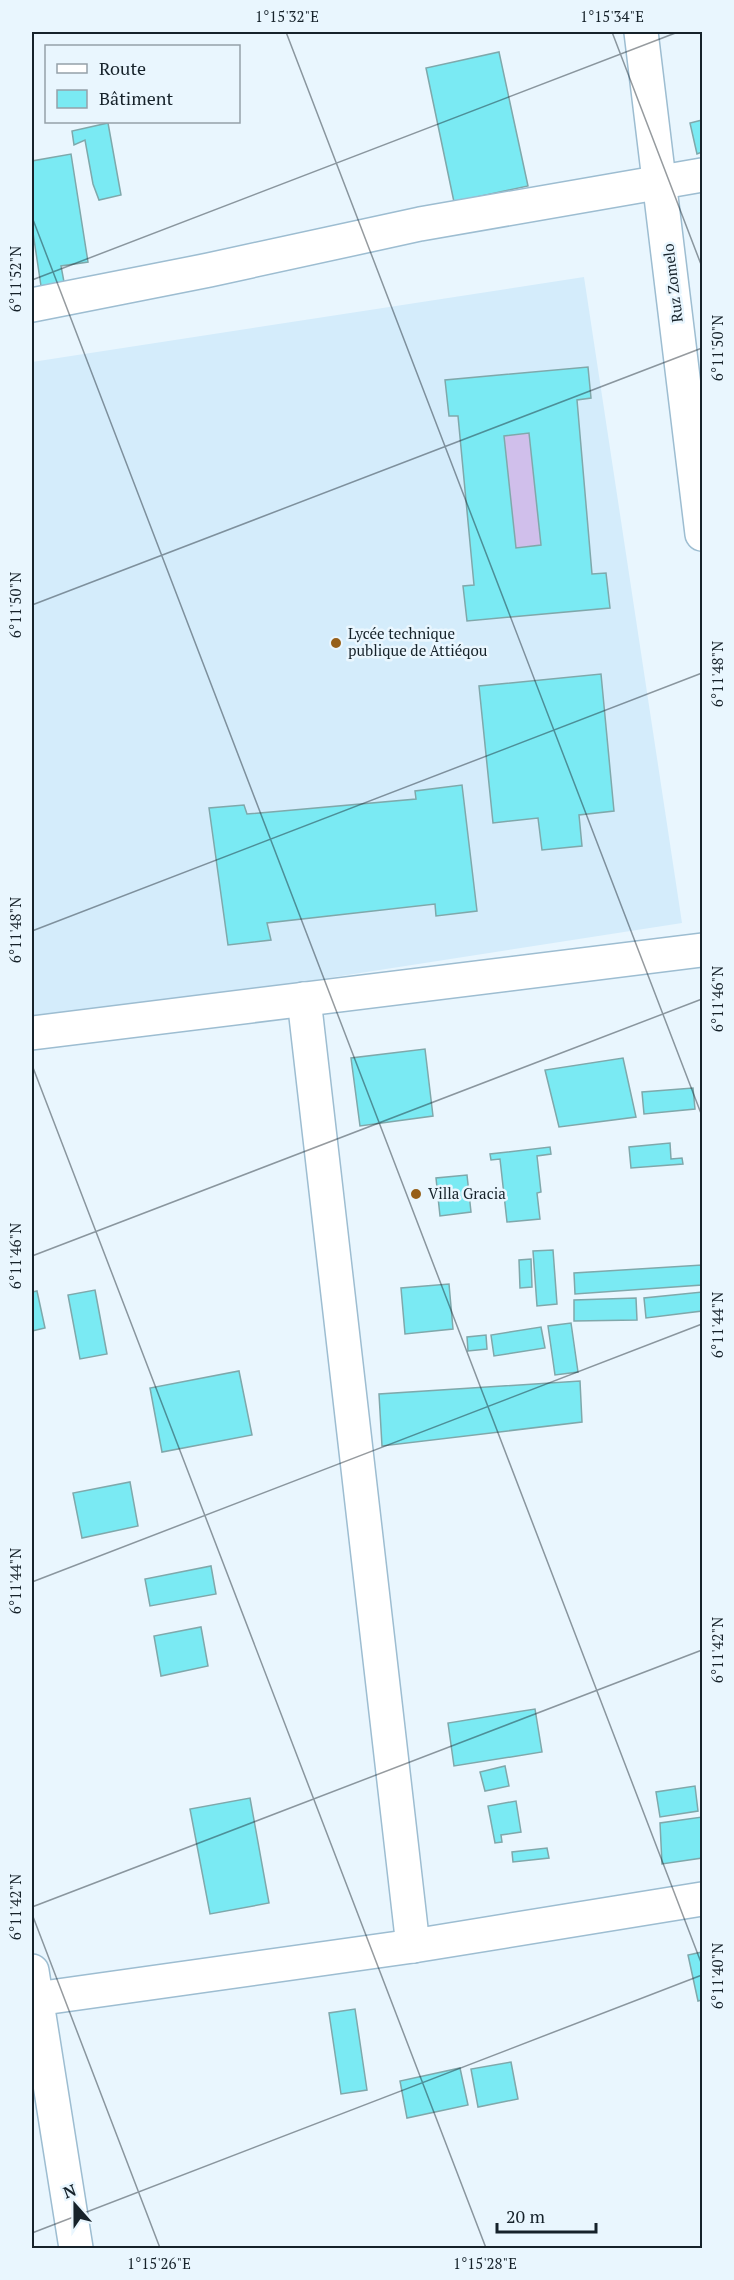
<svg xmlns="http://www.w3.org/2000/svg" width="734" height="2280" font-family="'PT Serif',serif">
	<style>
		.built { fill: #d4ecfb }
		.green { fill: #d0bfeb }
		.building { fill: #7aeaf3; stroke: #7fa8ab; stroke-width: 1.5; fill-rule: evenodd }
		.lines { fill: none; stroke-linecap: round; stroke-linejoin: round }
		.street-casing { stroke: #9dbdd1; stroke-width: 36 }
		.street { stroke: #fff; stroke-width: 33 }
		.ticks { fill: none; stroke: #16222a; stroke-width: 1.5; stroke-opacity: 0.45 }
		.poi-dot { fill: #965f19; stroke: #e9f6fe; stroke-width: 2 }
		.labels { text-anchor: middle; stroke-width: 5; stroke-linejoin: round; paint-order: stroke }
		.street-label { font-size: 15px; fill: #16222a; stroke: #e9f6fe }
		.poi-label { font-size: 15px; fill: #16222a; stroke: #e9f6fe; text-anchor: start }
		.neatline { fill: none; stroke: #16222a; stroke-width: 2 }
		.ticks-label { font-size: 15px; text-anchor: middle; fill: #16222a }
	</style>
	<rect width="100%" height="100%" fill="#e9f6fe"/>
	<polygon class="built" points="584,277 682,923 32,1024 32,362"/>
	<polygon class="green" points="529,433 541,545 516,548 504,436"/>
	<g class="building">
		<polygon points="499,52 528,186 454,202 426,68"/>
		<polygon points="702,120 702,152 697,154 690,123"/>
		<polygon points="108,123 121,195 99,200 93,184 85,140 74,145 72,131"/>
		<polygon points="71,154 88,262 61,266 64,282 41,286 32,226 32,161"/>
		<path d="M588 367 591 398 577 400 592 574 606 573 610 608 467 621 463 586 474 585 458 416H449L445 380ZM529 433 541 545 516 548 504 436Z"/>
		<polygon points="601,674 614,811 579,815 582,846 542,850 538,818 493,823 479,686"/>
		<polygon points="462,785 477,911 436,916 435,904 267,923 271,940 228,945 209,808 244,805 247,814 416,799 415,791"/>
		<polygon points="425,1049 433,1116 360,1126 351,1058"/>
		<polygon points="623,1058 636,1117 559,1127 545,1070"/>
		<polygon points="693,1088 695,1109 644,1114 642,1092"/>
		<polygon points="670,1143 671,1159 682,1158 683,1164 631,1168 629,1147"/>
		<polygon points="550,1147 551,1154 537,1156 541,1192 537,1193 540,1219 507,1222 500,1159 491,1160 490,1154"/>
		<polygon points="467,1175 471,1212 440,1216 436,1178"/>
		<polygon points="553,1250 557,1304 537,1306 533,1251"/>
		<polygon points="531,1259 532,1287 520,1288 519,1260"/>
		<polygon points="702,1265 702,1285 575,1294 574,1273"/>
		<polygon points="449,1284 453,1329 405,1334 401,1288"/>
		<polygon points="95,1290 107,1354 80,1359 68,1295"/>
		<polygon points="37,1291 45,1328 32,1331 32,1292"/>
		<polygon points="702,1292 702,1311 646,1318 644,1298"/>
		<polygon points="636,1298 637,1320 574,1321 574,1300"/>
		<polygon points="571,1323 578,1372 555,1375 548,1326"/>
		<polygon points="541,1327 545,1348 494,1356 491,1335"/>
		<polygon points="486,1335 487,1349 468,1351 467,1337"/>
		<polygon points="239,1371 252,1435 162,1452 150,1388"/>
		<polygon points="580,1381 582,1422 382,1446 379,1394"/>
		<polygon points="130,1482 138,1526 82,1538 73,1493"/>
		<polygon points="211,1566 216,1594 150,1606 145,1579"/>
		<polygon points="201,1627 208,1666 161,1676 154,1636"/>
		<polygon points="535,1709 542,1752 454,1766 448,1723"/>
		<polygon points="505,1766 509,1786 485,1791 480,1772"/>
		<polygon points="695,1786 698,1811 660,1817 656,1792"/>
		<polygon points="250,1798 269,1903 210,1914 190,1809"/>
		<polygon points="516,1801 521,1832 501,1835 502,1842 495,1843 488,1806"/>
		<polygon points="702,1817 702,1858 662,1864 660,1823"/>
		<polygon points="547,1848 549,1858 513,1862 512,1852"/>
		<polygon points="702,1952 702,2000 698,2001 688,1955"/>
		<polygon points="355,2009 367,2090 341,2094 329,2013"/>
		<polygon points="511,2062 518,2099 478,2107 471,2069"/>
		<polygon points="460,2068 468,2105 407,2118 400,2081"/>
	</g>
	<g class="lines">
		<g class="street-casing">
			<g id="street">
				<polyline points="641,32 702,534"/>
				<polyline points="32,305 209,270 420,224 702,175"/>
				<polyline points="304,999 413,1946"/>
				<polyline points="32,1033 702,950"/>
				<polyline points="32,1971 76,2248"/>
				<polyline points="36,1999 413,1946 702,1899"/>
			</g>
		</g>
		<use href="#street" class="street"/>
	</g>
	<path class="ticks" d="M286 32 702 1116M612 32 702 267M32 217 702 1965M32 280 678 32M32 605 702 348M32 931 702 673M32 1065 486 2248M32 1256 702 999M32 1582 702 1324M32 1907 702 1650M32 1914 160 2248M32 2233 702 1975"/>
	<g class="poi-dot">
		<circle cx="336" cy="643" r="6"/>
		<circle cx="416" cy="1194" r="6"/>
	</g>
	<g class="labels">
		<g class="street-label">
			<text transform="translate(673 283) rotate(-97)" y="5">Ruz Zomelo</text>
		</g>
		<g class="poi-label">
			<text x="348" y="639">Lycée technique<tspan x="348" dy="17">publique de Attiéqou</tspan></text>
			<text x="428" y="1199">Villa Gracia</text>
		</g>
	</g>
	<rect width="734" height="2280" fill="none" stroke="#e9f6fe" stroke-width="66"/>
	<rect x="45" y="45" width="195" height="78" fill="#e9f6fe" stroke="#95a1a9" stroke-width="1.5"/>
	<rect x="57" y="64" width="30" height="9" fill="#ffffff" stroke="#95a1a9" stroke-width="1.5"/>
	<text x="99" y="75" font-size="18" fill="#16222a">Route</text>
	<rect x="57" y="90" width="30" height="18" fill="#7aeaf3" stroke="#95a1a9" stroke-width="1.5"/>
	<text x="99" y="105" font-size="18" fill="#16222a">Bâtiment</text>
	<g transform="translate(75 2205) rotate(339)" stroke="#e9f6fe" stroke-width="4.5" paint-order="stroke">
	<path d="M0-4.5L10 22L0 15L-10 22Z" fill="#16222a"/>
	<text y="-9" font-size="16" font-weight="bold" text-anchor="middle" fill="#16222a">N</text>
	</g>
	<path d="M497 2223v9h99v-9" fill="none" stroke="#16222a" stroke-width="3"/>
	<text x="506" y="2223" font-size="18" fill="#16222a" stroke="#e9f6fe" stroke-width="4.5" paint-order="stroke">20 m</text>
	<rect x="33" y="33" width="668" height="2214" class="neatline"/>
	<g class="ticks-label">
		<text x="287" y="22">1°15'32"E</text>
		<text x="612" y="22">1°15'34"E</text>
		<text transform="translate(16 279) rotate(-90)" y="5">6°11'52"N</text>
		<text transform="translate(718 348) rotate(-90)" y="5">6°11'50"N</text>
		<text transform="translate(16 605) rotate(-90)" y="5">6°11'50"N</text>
		<text transform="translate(718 674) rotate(-90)" y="5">6°11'48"N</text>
		<text transform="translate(16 930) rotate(-90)" y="5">6°11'48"N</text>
		<text transform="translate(718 999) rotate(-90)" y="5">6°11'46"N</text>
		<text transform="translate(16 1256) rotate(-90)" y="5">6°11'46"N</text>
		<text transform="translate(718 1325) rotate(-90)" y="5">6°11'44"N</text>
		<text transform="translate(16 1581) rotate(-90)" y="5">6°11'44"N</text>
		<text transform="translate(718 1650) rotate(-90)" y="5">6°11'42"N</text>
		<text transform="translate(16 1907) rotate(-90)" y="5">6°11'42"N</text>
		<text transform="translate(718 1976) rotate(-90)" y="5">6°11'40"N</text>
		<text x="159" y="2269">1°15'26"E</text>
		<text x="485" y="2269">1°15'28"E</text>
	</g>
</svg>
